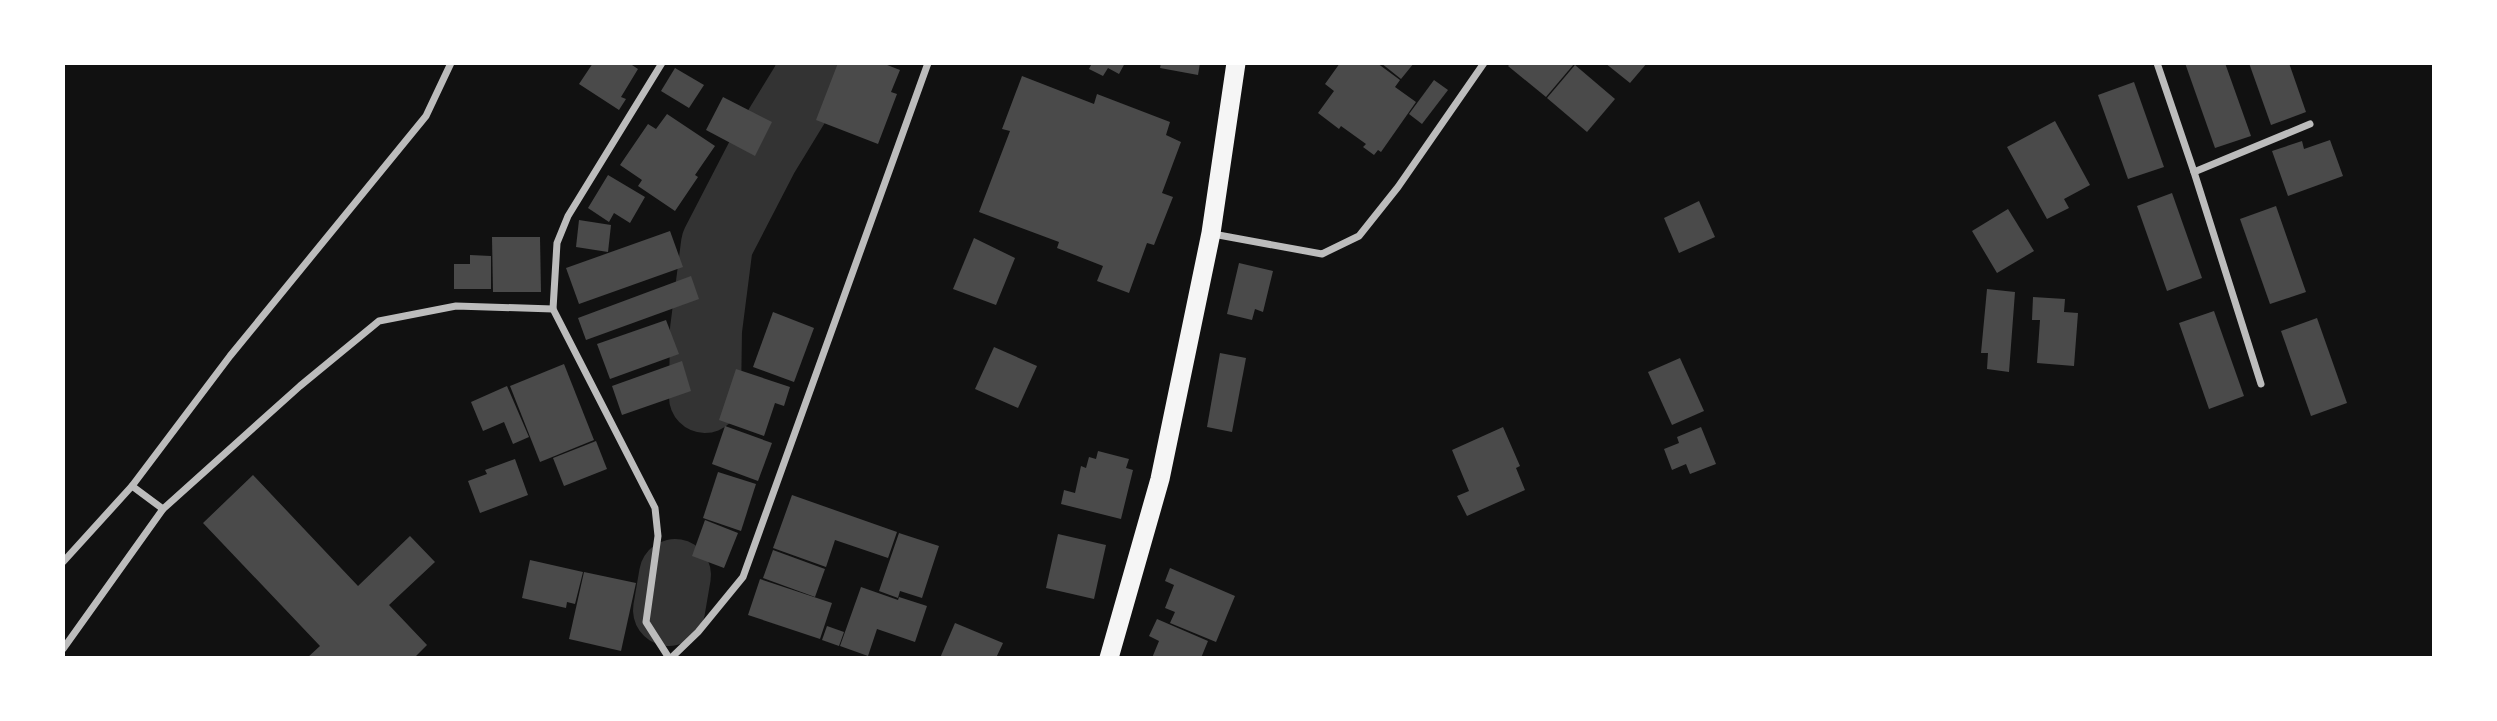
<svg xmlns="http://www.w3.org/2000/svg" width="2497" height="721" font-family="'Crimson Pro',serif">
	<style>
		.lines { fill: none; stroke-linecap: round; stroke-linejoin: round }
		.river { stroke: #333; stroke-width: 72 }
		.building { fill: #4a4a4a }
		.minor { stroke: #bcbcbc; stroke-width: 7 }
		.trunk { stroke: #f5f5f5; stroke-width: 19 }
	</style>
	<rect width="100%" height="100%" fill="#111"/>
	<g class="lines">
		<g class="river">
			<polyline points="705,397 706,330 717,244 763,155 807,83 815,63"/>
			<polyline points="669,610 675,575"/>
		</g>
	</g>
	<g class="building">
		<polygon points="593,63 629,63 638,69 621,97 626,99 619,110 579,84"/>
		<polygon points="838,63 882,63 900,70 891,92 897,94 878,144 816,120"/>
		<polygon points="1092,63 1125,63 1119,74 1108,68 1103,76 1089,69"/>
		<polygon points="1161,63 1200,63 1198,75 1160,68"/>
		<polygon points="1340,63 1377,63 1400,80 1395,87 1416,102 1381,152 1378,150 1374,155 1363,147 1366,144 1341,126 1339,129 1318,113 1334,91 1325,84"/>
		<polygon points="1381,63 1414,63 1401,79"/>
		<polygon points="1511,63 1572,63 1574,64 1546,97 1508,66"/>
		<polygon points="1605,63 1647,63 1630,83"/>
		<polygon points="2185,63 2225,63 2251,136 2215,148"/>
		<polygon points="2249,63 2289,63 2306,112 2271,125"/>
		<polygon points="1575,65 1615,99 1587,132 1547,98"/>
		<polygon points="675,68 704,85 689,108 661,91"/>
		<polygon points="1022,76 1094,104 1097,94 1170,122 1166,135 1181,142 1162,193 1173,197 1154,245 1147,243 1129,293 1097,281 1103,266 1057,248 1059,242 979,212 1010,131 1002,129"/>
		<polygon points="1434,80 1448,90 1422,124 1409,114"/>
		<polygon points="2134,82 2164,167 2128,179 2098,95"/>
		<polygon points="723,97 772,122 755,156 706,130"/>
		<polygon points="667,114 715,146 695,175 698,177 675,211 638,186 642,180 620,165 648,124 656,129"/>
		<polygon points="2055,121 2090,185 2064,199 2069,208 2047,219 2007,147"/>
		<polygon points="2330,140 2343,176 2288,196 2272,151 2302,141 2304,149"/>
		<polygon points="608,175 645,197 630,223 614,213 609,222 588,208"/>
		<polygon points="2172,193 2202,278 2167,291 2137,206"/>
		<polygon points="1699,201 1715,237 1679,253 1664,218"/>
		<polygon points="2276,206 2306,292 2270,304 2240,219"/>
		<polygon points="2008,209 2034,251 1997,273 1972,231"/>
		<polygon points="579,220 611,225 608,252 576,247"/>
		<polygon points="670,231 683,267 579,304 566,268"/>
		<polygon points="492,237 540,237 541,292 493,292"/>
		<polygon points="974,238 1015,258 996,305 953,289"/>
		<polygon points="470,255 491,256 491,289 454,289 454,264 470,264"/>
		<polygon points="1239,263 1273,271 1263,312 1255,309 1252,320 1227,314"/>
		<polygon points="691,276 699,299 586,340 578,318"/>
		<polygon points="1987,289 2015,292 2009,372 1987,369 1988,353 1981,353"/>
		<polygon points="2033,297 2065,299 2064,312 2078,313 2074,366 2037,363 2040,320 2032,320"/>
		<polygon points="2214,311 2244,396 2209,409 2179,323"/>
		<polygon points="773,312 814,328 794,382 753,367"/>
		<polygon points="2317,318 2347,403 2311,416 2281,331"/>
		<polygon points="666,320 679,354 610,379 597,344"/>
		<polygon points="994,347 1037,366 1018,408 975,389"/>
		<polygon points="1220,353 1246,358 1232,432 1207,427"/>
		<polygon points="1680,358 1704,411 1672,425 1648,372"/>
		<polygon points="682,361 691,391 622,415 612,386"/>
		<polygon points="564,364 594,440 540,462 510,386"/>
		<polygon points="736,369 790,387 784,406 775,403 764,436 719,420"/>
		<polygon points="507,386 529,437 513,444 504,422 483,431 471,402"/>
		<polygon points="725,426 772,443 758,481 712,464"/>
		<polygon points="1503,427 1520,466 1516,468 1525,490 1467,516 1457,496 1469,491 1452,450"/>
		<polygon points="1701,427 1716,464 1690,474 1686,464 1672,470 1664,449 1679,443 1677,437"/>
		<polygon points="596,441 607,469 564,486 553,458"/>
		<polygon points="1098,451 1129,459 1126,468 1133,470 1121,519 1061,504 1064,490 1075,493 1081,466 1086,468 1089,457 1096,459"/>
		<polygon points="515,459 528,495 480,513 468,481 487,474 485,470"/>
		<polygon points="718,472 756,484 741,531 703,518"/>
		<polygon points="253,475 358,586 410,536 435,562 389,605 427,645 414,658 307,658 320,646 203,523"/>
		<polygon points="792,495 897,532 888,558 835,540 826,567 773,548"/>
		<polygon points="705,520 738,533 724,568 692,556"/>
		<polygon points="899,533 939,546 922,598 900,591 898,598 879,591"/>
		<polygon points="1058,534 1106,545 1094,599 1046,588"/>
		<polygon points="773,550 825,569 815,597 763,578"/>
		<polygon points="530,560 583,572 575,604 567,602 566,608 522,598"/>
		<polygon points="1170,568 1235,596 1216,642 1170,623 1175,612 1165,608 1174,585 1165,581"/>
		<polygon points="584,572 636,583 621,651 569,639"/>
		<polygon points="760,579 832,603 820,639 748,615"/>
		<polygon points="861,587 898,600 899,597 927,606 915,642 877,629 868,656 840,646"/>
		<polygon points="1157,619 1208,641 1201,658 1152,658 1159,641 1149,636"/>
		<polygon points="955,623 1003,643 996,658 940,658"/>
		<polygon points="827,626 844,632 839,646 822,640"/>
	</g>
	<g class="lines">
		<g class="minor">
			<polyline points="662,63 568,216 557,243 553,309 655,508 658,536 646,622 669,658"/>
			<polyline points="2157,63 2194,172 2261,384"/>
			<polyline points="2194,172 2310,124"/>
			<polyline points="1213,234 1322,254 1359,236 1398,187 1484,63"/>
			<polyline points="163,509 300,386 379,321 456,306 553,309"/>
			<polyline points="63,562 132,486 230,356 426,116 451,63"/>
			<polyline points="63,649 163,509 132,486"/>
			<polyline points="671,658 698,632 743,577 928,63"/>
		</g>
		<polyline class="trunk" points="1109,658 1160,479 1211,233 1236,63"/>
	</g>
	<rect width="2497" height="721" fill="none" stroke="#ffffff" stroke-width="130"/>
</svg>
